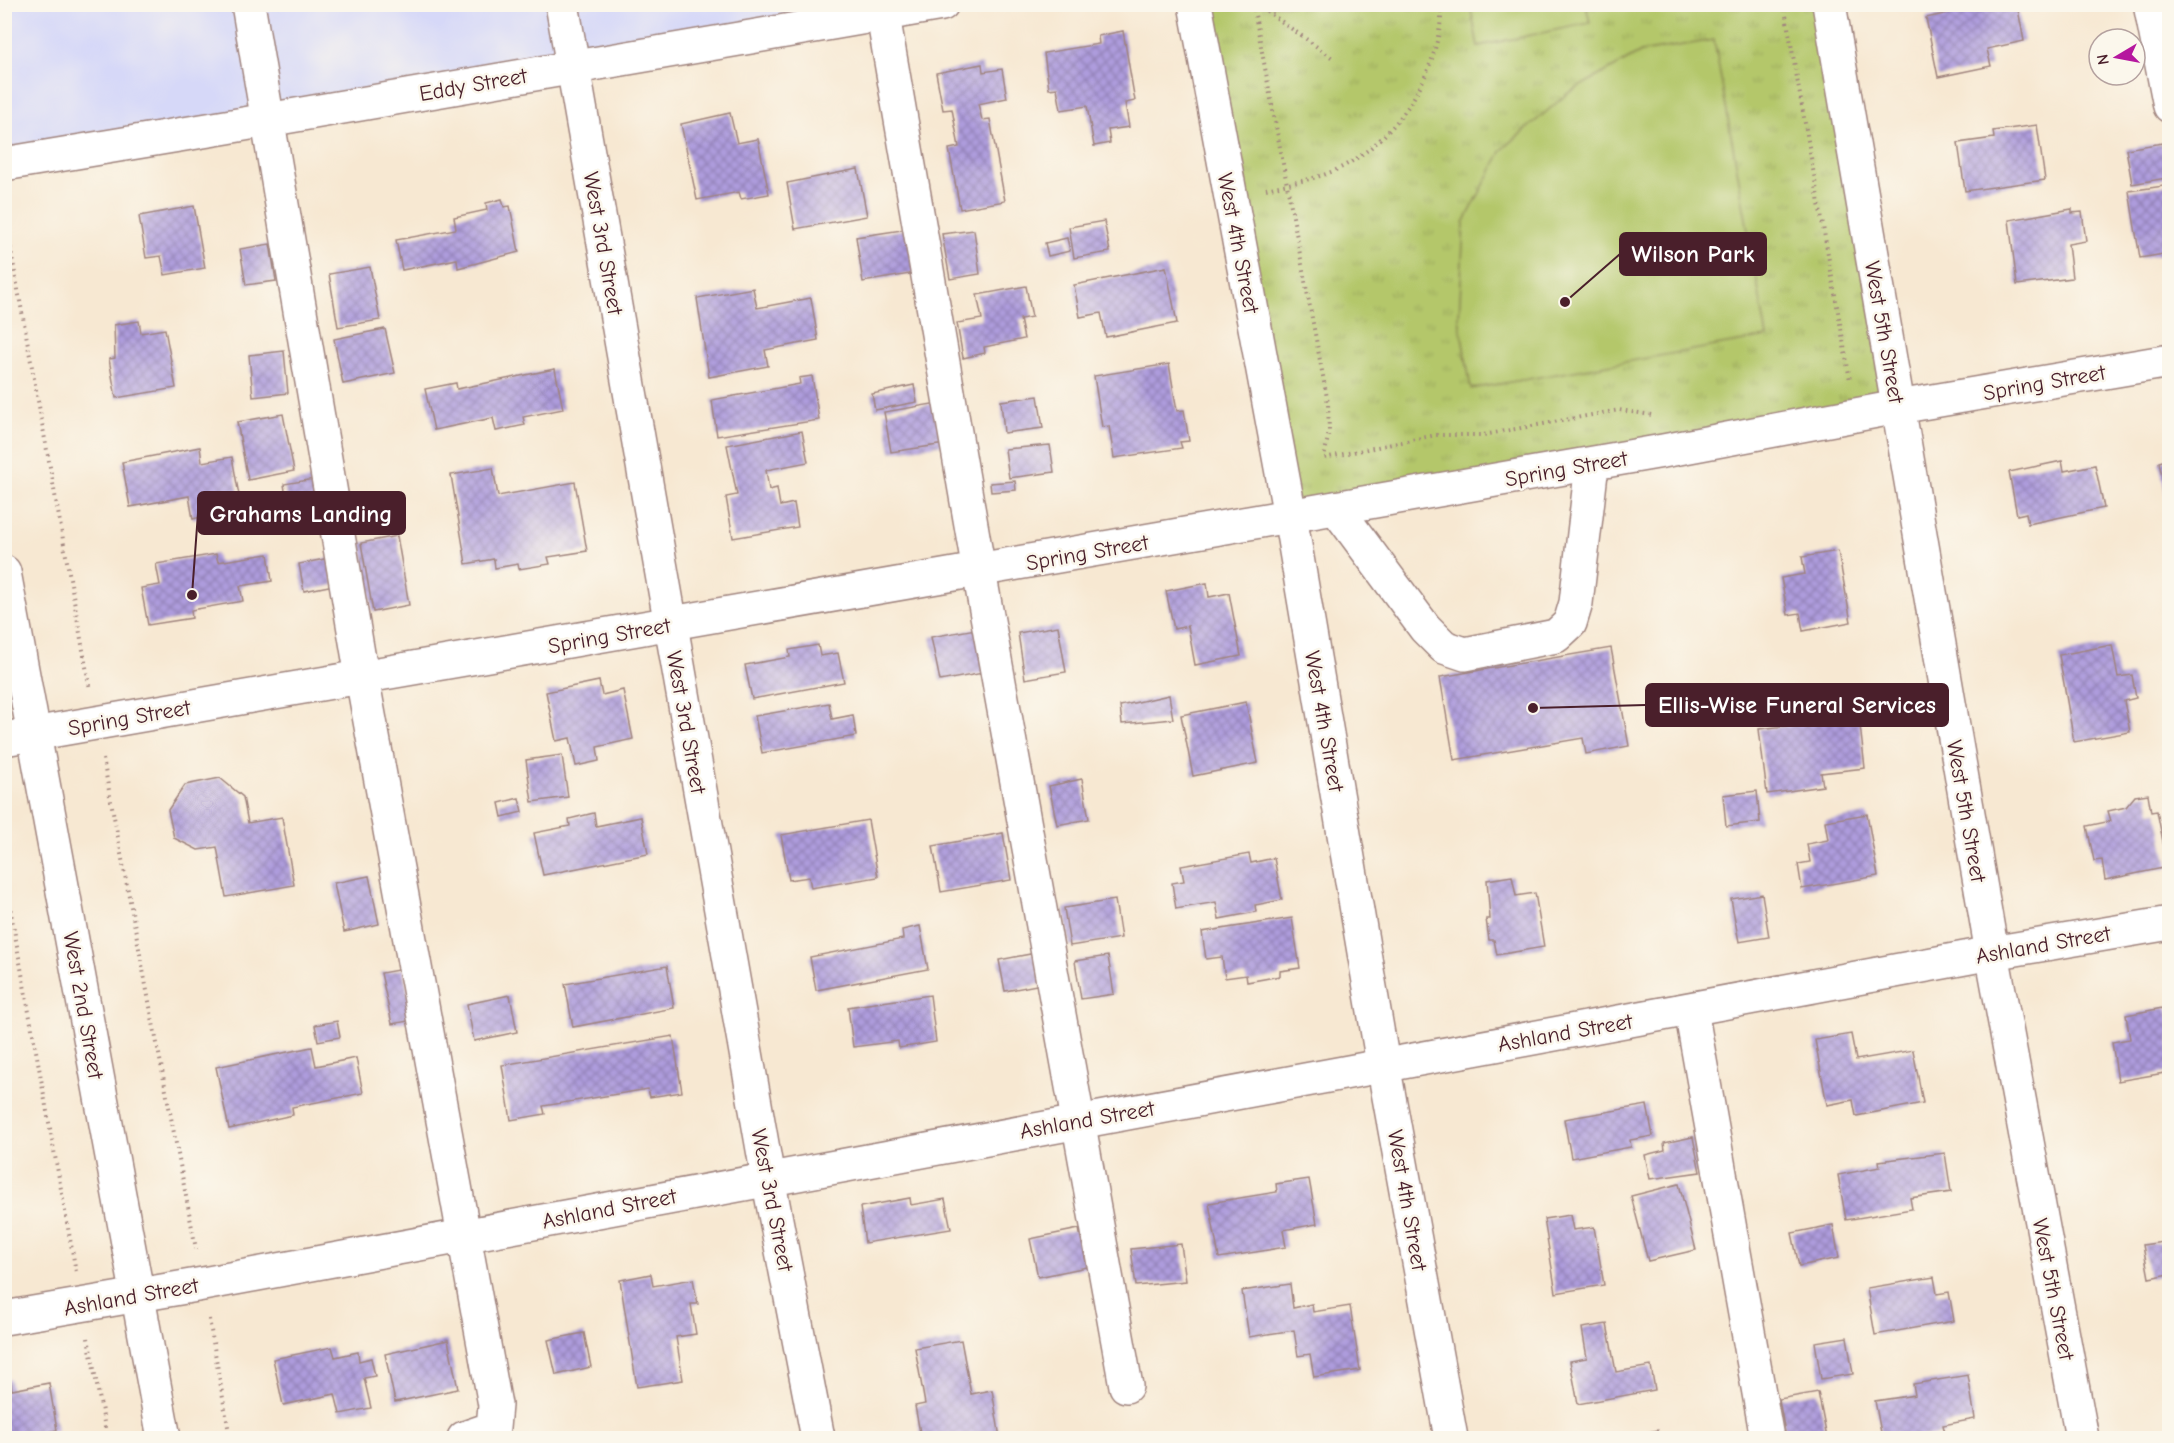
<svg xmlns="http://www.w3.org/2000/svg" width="2174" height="1443" font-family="'Comic Neue',sans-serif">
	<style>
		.built { fill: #d6d8f8 }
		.park { fill: url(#park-tufts); stroke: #7f734b; stroke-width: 1.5 }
		.pitch { fill: #b4c76b; stroke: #7f734b; stroke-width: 1.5 }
		.building { fill: url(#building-cross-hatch) }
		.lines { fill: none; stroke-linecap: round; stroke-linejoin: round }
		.minor-casing { stroke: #a0847e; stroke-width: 36 }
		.path { stroke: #a0847e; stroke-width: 4; stroke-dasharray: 1.5 4.5; stroke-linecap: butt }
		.minor { stroke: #fff; stroke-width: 33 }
		.labels { text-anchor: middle; stroke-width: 5; stroke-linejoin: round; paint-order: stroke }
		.street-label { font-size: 22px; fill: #4a1f2b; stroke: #fbf7ec }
		.leader { fill: none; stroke: #4a1f2b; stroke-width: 2 }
		.callout-dot { fill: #4a1f2b; stroke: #fbf7ec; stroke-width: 2 }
		.callout { fill: #4a1f2b; stroke: #4a1f2b; stroke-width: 2 }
		.callout-label { font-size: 24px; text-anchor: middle; font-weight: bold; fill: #fff }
	</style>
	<defs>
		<pattern id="park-tufts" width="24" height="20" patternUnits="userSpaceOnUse" patternTransform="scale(1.5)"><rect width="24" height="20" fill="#b4c76b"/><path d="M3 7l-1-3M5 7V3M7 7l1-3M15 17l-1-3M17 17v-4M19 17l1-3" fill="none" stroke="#9caa5d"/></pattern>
		<pattern id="building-cross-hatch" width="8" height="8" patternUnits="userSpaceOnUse" patternTransform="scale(1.5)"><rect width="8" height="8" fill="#ae9cdd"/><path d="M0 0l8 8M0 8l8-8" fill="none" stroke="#907fb3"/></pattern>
	</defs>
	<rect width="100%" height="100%" fill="#fbf7ec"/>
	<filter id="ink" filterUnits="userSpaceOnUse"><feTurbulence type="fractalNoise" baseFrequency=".0167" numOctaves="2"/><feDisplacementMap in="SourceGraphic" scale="12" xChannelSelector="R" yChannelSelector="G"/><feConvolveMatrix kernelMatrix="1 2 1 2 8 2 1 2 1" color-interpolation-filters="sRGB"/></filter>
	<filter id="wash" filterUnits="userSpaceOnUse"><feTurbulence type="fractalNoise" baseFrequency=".008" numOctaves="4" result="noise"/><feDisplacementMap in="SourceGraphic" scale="24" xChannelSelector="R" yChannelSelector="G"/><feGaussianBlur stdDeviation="1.35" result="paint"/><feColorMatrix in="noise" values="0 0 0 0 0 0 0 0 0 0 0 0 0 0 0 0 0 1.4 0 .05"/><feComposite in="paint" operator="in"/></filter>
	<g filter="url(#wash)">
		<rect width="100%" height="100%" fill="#f7e8d2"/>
		<polygon class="built" points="5,5 942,5 5,164"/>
		<polygon class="park" points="1195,5 1829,5 1898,407 1290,516"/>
		<g class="pitch">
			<polygon points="1470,5 1586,5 1590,23 1478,46"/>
			<polygon points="1714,40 1767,337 1471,389 1459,319 1464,223 1502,150 1568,93 1641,52"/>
		</g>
		<g id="blocks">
			<g class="building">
				<polygon points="1989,4 2017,4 2024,41 1987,49 1991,66 1938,77 1926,18"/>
				<polygon points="1123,31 1135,101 1125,103 1129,127 1108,130 1110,143 1094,146 1087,106 1061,110 1057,88 1049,89 1044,53 1099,44 1098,36"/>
				<polygon points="982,64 983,72 1002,69 1007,98 978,104 982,120 990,119 1005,201 960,209 949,149 959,147 952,109 943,110 936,73"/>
				<polygon points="730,113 737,143 758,139 769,194 741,199 739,192 697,200 681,124"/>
				<polygon points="2037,125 2045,180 1965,191 1958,143 1994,138 1993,131"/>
				<polygon points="2162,143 2167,178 2132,184 2126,149"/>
				<polygon points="858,169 867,216 795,229 787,183"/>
				<polygon points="2170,185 2170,253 2140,258 2129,191"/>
				<polygon points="502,199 504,207 510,206 519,252 458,268 457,259 402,270 396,240 456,229 454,217 487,210 486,203"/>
				<polygon points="194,206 205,268 165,275 161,256 146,258 139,216"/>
				<polygon points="2072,209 2072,213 2082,212 2086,241 2068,244 2072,278 2017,285 2009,220"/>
				<polygon points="1104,221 1110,252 1074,258 1069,227"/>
				<polygon points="908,229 916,273 863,282 856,237"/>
				<polygon points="974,230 980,274 950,279 942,234"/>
				<polygon points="1067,238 1070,251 1048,256 1045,243"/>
				<polygon points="270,244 276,281 246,285 240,249"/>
				<polygon points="370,267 380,320 338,327 329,274"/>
				<polygon points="1166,267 1177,323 1106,337 1101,313 1080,317 1074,285"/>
				<polygon points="1026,286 1032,317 1020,319 1024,339 984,347 985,353 963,358 957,323 982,319 977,295"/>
				<polygon points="753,288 757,308 811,298 818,340 765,350 768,366 709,377 697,298"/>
				<polygon points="139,321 141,333 165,329 176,388 116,398 109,359 115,358 114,325"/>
				<polygon points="385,329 395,373 343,384 334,339"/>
				<polygon points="284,351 288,393 253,397 249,355"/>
				<polygon points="1169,364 1177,411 1184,410 1189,441 1180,442 1182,448 1114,458 1109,426 1102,427 1094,376"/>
				<polygon points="555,369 563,409 523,417 525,425 496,431 493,418 434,430 425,389 456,383 457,389"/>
				<polygon points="812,376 819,420 717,436 712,400 800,384 799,378"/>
				<polygon points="914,385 917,402 875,410 872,394"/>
				<polygon points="1038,396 1043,428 1004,433 1001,401"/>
				<polygon points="938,403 945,444 891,452 884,412"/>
				<polygon points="283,414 294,471 248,480 237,422"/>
				<polygon points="802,431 808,462 766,470 769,490 777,488 780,506 794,503 798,527 733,538 726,497 737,495 727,445"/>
				<polygon points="1050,445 1054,472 1009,478 1005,449"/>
				<polygon points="200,447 202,462 232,457 241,506 193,519 189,496 130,507 122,462"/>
				<polygon points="2170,459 2170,495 2166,496 2159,462"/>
				<polygon points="2062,461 2064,471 2095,465 2104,508 2028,524 2026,513 2017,515 2009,472"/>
				<polygon points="493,468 498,496 575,482 587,551 548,557 550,564 519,569 518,564 495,568 494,559 466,564 451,475"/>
				<polygon points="314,479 318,505 288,510 284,484"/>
				<polygon points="1015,481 1016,490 991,492 990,483"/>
				<polygon points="397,536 409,605 373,612 361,543"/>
				<polygon points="1838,551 1851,622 1803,631 1800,613 1788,615 1781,578 1805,574 1802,557"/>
				<polygon points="216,554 218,562 268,554 272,581 240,586 243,601 191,610 192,618 148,625 141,588 160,585 156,564"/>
				<polygon points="330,558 334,585 304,591 299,564"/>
				<polygon points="1207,583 1209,597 1229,593 1241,656 1195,665 1188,626 1174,629 1166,591"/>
				<polygon points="1058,626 1066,672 1025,679 1018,633"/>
				<polygon points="981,628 989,672 940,681 931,637"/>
				<polygon points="818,645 820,656 838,653 844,682 752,699 745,665 790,657 789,650"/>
				<polygon points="2112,645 2118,677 2132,675 2136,698 2124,701 2130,732 2074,742 2059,655"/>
				<polygon points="1611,648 1629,746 1586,754 1583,738 1454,760 1440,677"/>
				<polygon points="599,681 602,695 623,690 633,739 597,747 599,761 576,766 570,738 556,741 546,692"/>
				<polygon points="1169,695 1173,719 1122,724 1120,706"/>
				<polygon points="1246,702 1258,763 1193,776 1181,715"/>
				<polygon points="829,703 832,719 853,715 856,736 762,753 755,716"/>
				<polygon points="1859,717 1865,768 1821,773 1823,786 1767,794 1759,729"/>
				<polygon points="562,755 568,797 532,802 526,760"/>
				<polygon points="220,778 243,797 248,823 282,817 294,885 226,897 217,847 198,850 174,838 168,810 185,785"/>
				<polygon points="1082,779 1089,819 1057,825 1049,786"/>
				<polygon points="1757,791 1760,822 1726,826 1723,795"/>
				<polygon points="2148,794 2151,812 2157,811 2168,867 2105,880 2102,860 2094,861 2087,826 2111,821 2108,811 2126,807 2135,796"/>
				<polygon points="519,798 522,812 502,817 499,803"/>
				<polygon points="594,813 596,826 641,817 648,854 543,875 534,833 570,826 569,819"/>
				<polygon points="1867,814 1878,876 1802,889 1798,864 1810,862 1807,844 1828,840 1825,821"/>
				<polygon points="868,820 878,877 811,888 809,877 789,880 781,835"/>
				<polygon points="1003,833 1011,880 941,892 933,846"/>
				<polygon points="1249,854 1251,863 1274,858 1282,900 1255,905 1256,912 1219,919 1216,902 1176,909 1172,883 1184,881 1181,866"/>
				<polygon points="369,876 379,924 344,932 334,883"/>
				<polygon points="1512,876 1516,896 1535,893 1544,947 1497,955 1494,940 1489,940 1486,919 1490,919 1487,880"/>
				<polygon points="1762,894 1769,937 1739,942 1731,899"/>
				<polygon points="1115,900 1121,938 1070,946 1064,908"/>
				<polygon points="1292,918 1300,968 1280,971 1280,976 1247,982 1246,975 1225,978 1222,957 1206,959 1202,932"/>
				<polygon points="920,926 928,969 816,990 810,957 903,939 902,930"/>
				<polygon points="1036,953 1042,984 1005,991 999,960"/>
				<polygon points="1108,956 1114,994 1081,999 1075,961"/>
				<polygon points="667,966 674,1008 573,1027 565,984"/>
				<polygon points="403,969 414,1020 392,1024 381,973"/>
				<polygon points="510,995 517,1032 474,1041 467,1004"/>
				<polygon points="930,995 936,1042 899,1048 898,1041 853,1047 848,1007"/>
				<polygon points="2168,1007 2170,1019 2170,1072 2118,1081 2112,1042 2130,1039 2126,1015"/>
				<polygon points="337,1021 340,1037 318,1041 315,1025"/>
				<polygon points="1851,1034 1856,1060 1913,1050 1923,1103 1856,1116 1853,1100 1827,1105 1815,1040"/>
				<polygon points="673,1036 682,1092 650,1097 648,1089 543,1106 545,1114 511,1120 502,1065"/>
				<polygon points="312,1047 316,1066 356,1058 363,1093 292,1107 293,1115 229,1129 216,1067"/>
				<polygon points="1647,1105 1653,1136 1630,1140 1631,1147 1571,1158 1564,1119"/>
				<polygon points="1693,1137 1700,1172 1650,1179 1645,1155 1665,1150 1664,1143"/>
				<polygon points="1945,1153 1951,1192 1910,1198 1912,1209 1846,1220 1838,1175 1880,1167 1879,1161"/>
				<polygon points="1309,1179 1317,1224 1283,1230 1286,1247 1219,1258 1209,1203 1277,1192 1276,1184"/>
				<polygon points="1679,1184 1696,1250 1648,1261 1631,1196"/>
				<polygon points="910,1198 911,1205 945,1199 951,1229 865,1243 860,1207"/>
				<polygon points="1570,1215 1573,1230 1594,1227 1604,1285 1556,1293 1544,1219"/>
				<polygon points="1833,1225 1839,1258 1799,1266 1792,1233"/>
				<polygon points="1079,1229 1087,1267 1038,1277 1030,1239"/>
				<polygon points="2170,1241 2170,1274 2149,1278 2143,1245"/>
				<polygon points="1181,1244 1186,1281 1136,1286 1131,1249"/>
				<polygon points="651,1274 653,1286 693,1279 698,1304 691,1304 696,1334 676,1337 683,1380 637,1387 620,1280"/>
				<polygon points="1934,1277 1937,1294 1949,1292 1954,1321 1875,1335 1867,1288"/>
				<polygon points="1290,1284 1293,1308 1312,1304 1313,1312 1350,1306 1360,1370 1314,1377 1310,1354 1298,1356 1294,1330 1249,1337 1242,1291"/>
				<polygon points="1607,1324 1616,1372 1651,1366 1655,1390 1578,1404 1570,1361 1587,1358 1582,1328"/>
				<polygon points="584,1333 591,1367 556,1375 548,1340"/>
				<polygon points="1847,1337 1853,1374 1821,1379 1815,1342"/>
				<polygon points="448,1340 458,1389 395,1402 385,1354"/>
				<polygon points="961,1340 971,1394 992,1390 1000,1438 921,1438 915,1406 925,1404 915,1348"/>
				<polygon points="332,1347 335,1357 358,1352 359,1361 371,1358 375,1376 364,1378 371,1408 340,1414 335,1394 283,1405 273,1359"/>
				<polygon points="1968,1375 1975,1419 1943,1425 1945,1433 1912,1438 1882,1438 1875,1401 1915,1395 1913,1384"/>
				<polygon points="10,1379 12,1390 49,1383 57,1430 20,1438 4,1438 4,1380"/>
				<polygon points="1818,1392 1827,1438 1786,1438 1779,1399"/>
				<polygon points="1658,1430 1660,1438 1620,1438 1620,1437"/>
			</g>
		</g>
	</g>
	<g filter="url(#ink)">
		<use href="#blocks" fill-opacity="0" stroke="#a0847e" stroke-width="1.5"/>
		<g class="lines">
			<g class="minor-casing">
				<g id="minor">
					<polyline points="248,4 362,677 495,1405 493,1428 464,1438"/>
					<polyline points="562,4 768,1178 818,1438"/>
					<polyline points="881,4 979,571 1126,1386"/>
					<polyline points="1195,4 1290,516 1383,1064 1451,1438"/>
					<polyline points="1829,4 1992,953 2082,1438"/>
					<polyline points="2150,4 2170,106"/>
					<path d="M4 164C317 113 629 57 942 4"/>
					<polyline points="1336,508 1425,628 1444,647 1465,654 1556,636 1570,623 1576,603 1592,464"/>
					<polyline points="4,572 164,1438"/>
					<polyline points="4,739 1663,451 1898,407 2170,361"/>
					<polyline points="1691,1010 1767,1438"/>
					<polyline points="4,1318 203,1284 1992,953 2170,923"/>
				</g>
			</g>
			<g class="path">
				<polyline points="1253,4 1328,403 1329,431 1324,458 1436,435 1483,435 1619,410 1652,415"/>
				<polyline points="1257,4 1334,59"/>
				<polyline points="1784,4 1850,380"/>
				<path d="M1266 189C1291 183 1319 179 1342 167 1400 136 1440 71 1442 4"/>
				<polyline points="4,212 90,689"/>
				<polyline points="103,759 196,1249"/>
				<polyline points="4,874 76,1272"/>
				<polyline points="209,1319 230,1438"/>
				<polyline points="88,1338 107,1438"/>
			</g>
			<use href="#minor" class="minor"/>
		</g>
	</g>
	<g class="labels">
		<g class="street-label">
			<text transform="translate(473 84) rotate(-10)" y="8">Eddy Street</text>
			<text transform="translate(604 243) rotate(80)" y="8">West 3rd Street</text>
			<text transform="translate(1239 243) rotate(79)" y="8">West 4th Street</text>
			<text transform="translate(1885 332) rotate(80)" y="8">West 5th Street</text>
			<text transform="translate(2044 382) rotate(-10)" y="8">Spring Street</text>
			<text transform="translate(1566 468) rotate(-10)" y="8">Spring Street</text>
			<text transform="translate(1087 552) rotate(-10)" y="8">Spring Street</text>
			<text transform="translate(609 635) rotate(-10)" y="8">Spring Street</text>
			<text transform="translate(129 717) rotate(-10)" y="8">Spring Street</text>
			<text transform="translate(1325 721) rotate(80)" y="8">West 4th Street</text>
			<text transform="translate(687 722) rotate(80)" y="8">West 3rd Street</text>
			<text transform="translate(1967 811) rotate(80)" y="8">West 5th Street</text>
			<text transform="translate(2043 944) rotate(-10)" y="8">Ashland Street</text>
			<text transform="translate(84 1005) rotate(80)" y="8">West 2nd Street</text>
			<text transform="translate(1565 1032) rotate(-10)" y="8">Ashland Street</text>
			<text transform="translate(1087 1119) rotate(-10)" y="8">Ashland Street</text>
			<text transform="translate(773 1200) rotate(79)" y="8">West 3rd Street</text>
			<text transform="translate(1408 1200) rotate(80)" y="8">West 4th Street</text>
			<text transform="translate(609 1208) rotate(-11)" y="8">Ashland Street</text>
			<text transform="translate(2054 1289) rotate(79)" y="8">West 5th Street</text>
			<text transform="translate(131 1296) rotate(-10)" y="8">Ashland Street</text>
		</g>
	</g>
	<path class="leader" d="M1565 302L1620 254M192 595L198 513M1533 708L1646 705"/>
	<g class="callout-dot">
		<circle cx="1565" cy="302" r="6"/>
		<circle cx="192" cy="595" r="6"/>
		<circle cx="1533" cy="708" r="6"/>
	</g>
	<g class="callout">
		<rect x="1620" y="233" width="146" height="42" rx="6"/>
		<rect x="198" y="492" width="207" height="42" rx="6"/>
		<rect x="1646" y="684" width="302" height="42" rx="6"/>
	</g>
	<g class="callout-label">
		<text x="1693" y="262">Wilson Park</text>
		<text x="301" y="522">Grahams Landing</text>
		<text x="1797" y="713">Ellis-Wise Funeral Services</text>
	</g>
	<rect width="2174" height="1443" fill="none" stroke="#fbf7ec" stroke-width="24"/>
	<g transform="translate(2117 57) rotate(260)"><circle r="28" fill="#fbf7ec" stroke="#b4a19f" stroke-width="1.5"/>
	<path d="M0-4.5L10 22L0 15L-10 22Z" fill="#b5179e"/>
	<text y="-9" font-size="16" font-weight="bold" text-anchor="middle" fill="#4a1f2b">N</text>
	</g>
</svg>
